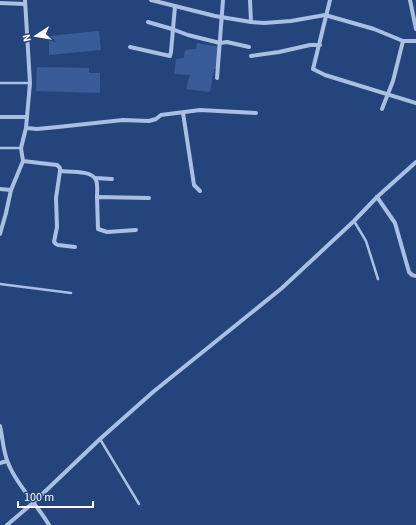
<svg xmlns="http://www.w3.org/2000/svg" width="416" height="525" font-family="'Source Sans 3',sans-serif">
	<style>
		.green { fill: #395c98 }
		.lines { fill: none; stroke-linecap: round; stroke-linejoin: round }
		.lane { stroke: #a9bfe4; stroke-width: 2.5 }
		.street { stroke: #a9bfe4; stroke-width: 4 }
	</style>
	<rect width="100%" height="100%" fill="#25447b"/>
	<g class="green">
		<polygon points="99,31 101,50 49,55 49,36"/>
		<polygon points="197,43 219,47 218,69 214,69 210,92 186,89 190,75 174,74 176,59 184,58 185,50 196,49"/>
		<polygon points="37,67 89,68 89,73 100,73 100,93 36,91"/>
	</g>
	<g class="lines">
		<g class="lane">
			<polyline points="0,83 29,83"/>
			<polyline points="0,148 21,148"/>
			<polyline points="354,221 366,241 378,279"/>
			<polyline points="0,284 71,293"/>
			<polyline points="100,439 139,504"/>
		</g>
		<g class="street">
			<polyline points="151,0 215,16 251,22 264,23 291,21 325,15 374,29 403,41 416,41"/>
			<polyline points="250,0 251,22"/>
			<polyline points="330,0 313,69 325,75 416,103"/>
			<polyline points="410,0 416,29"/>
			<polyline points="0,3 25,4"/>
			<polyline points="148,22 172,29 188,35 220,43 227,42 249,47"/>
			<polyline points="130,47 170,56 171,52 175,6"/>
			<polyline points="251,56 279,52 310,45 320,45"/>
			<polyline points="217,78 223,0"/>
			<polyline points="382,109 393,81 403,41"/>
			<polyline points="183,113 194,185 200,191"/>
			<polyline points="0,117 27,117"/>
			<polyline points="26,128 37,129 58,127 123,120 149,121 156,119 161,115 200,110 256,113"/>
			<path d="M23 161 57 165 60 168V171C69 172 92 170 96 180 98 185 97 192 97 197"/>
			<polyline points="60,171 56,198 57,227 54,242 56,244 58,245 75,247"/>
			<polyline points="95,178 112,179"/>
			<polyline points="0,189 11,190"/>
			<polyline points="377,197 395,223 409,272 412,275 416,276"/>
			<polyline points="136,230 107,232 98,229 97,197 149,198"/>
			<polyline points="0,234 6,213 11,190 23,161 21,148 26,128 30,83 25,0"/>
			<path d="M0 426C3 439 3 453 9 465 18 487 37 504 49 525"/>
			<polyline points="0,463 7,461"/>
			<polyline points="7,525 34,502 100,439 153,392 282,288 354,221 377,197 416,162"/>
		</g>
	</g>
	<g transform="translate(36 36) rotate(258)" stroke="#25447b" stroke-width="3" paint-order="stroke">
	<path d="M0-3L7 15L0 10L-7 15Z" fill="#ffffff"/>
	<text y="-6" font-size="11" font-weight="bold" text-anchor="middle" fill="#ffffff">N</text>
	</g>
	<path d="M18 501v6h75v-6" fill="none" stroke="#ffffff" stroke-width="2"/>
	<text x="24" y="501" font-size="12" fill="#ffffff" stroke="#25447b" stroke-width="3" paint-order="stroke">100 m</text>
</svg>
